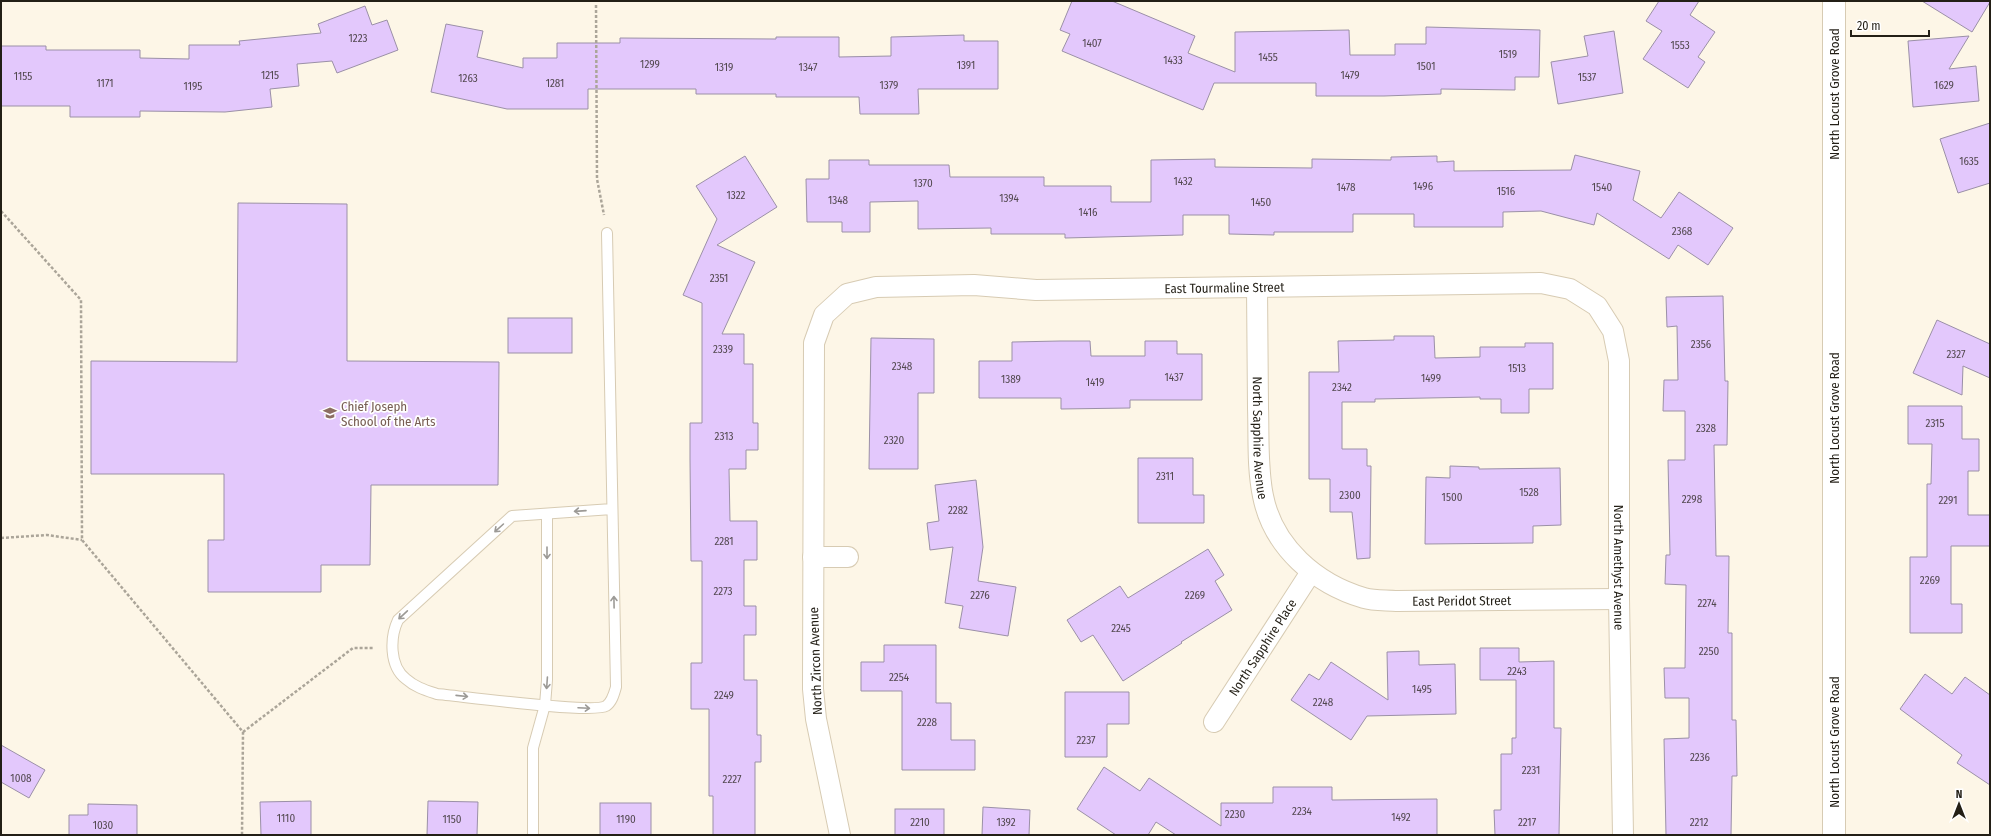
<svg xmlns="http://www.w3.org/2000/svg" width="1991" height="836" font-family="'Fira Sans Condensed',sans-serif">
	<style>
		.building { fill: #e3c8fc; stroke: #9b90a7 }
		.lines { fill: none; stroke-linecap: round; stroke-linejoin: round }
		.lane-casing { stroke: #d7cbb3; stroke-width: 12 }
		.street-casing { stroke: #d7cbb3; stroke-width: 22 }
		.secondary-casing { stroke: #d7cbb3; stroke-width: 24 }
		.path { stroke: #aba599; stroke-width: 2.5; stroke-dasharray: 3 2; stroke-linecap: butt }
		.lane { stroke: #fff; stroke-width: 10 }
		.street { stroke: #fff; stroke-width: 20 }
		.secondary { stroke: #fff; stroke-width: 22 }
		.oneway { stroke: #9c9a96 }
		.labels { text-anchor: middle; stroke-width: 3.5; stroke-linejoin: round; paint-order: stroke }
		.number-label { font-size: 11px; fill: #534950 }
		.street-label { font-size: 13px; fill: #231f16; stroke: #fff }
		.education-label { font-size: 13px; fill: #785e54; stroke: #fff; text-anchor: start }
	</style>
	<rect width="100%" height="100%" fill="#fdf6e7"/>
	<g class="building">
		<polygon points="1072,1 1112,1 1195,36 1188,53 1235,72 1235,32 1349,30 1350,55 1395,55 1395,44 1426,44 1426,27 1540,30 1539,77 1515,77 1515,90 1441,89 1441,94 1384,96 1316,96 1316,83 1214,83 1203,110 1062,51 1070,34 1060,30"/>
		<polygon points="1659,1 1699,1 1690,15 1715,32 1698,57 1705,62 1688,88 1643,59 1662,31 1646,21"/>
		<polygon points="1922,1 1990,1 1990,2 1972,32"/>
		<polygon points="365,6 372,25 387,20 398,50 337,73 332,61 297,64 299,86 270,89 272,107 225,112 140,111 140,117 70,117 70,106 1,106 1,46 46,46 46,50 140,50 140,58 189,59 189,45 240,45 239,41 321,33 318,24"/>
		<polygon points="446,24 483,31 477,57 523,68 523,58 557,58 557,43 620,43 620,38 776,39 776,37 839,37 839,57 891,56 891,37 964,35 964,41 998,41 998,89 918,89 919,114 860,114 859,97 776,97 776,94 696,94 696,89 588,89 588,109 507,109 431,92"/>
		<polygon points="1614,31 1623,93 1558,104 1551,62 1588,56 1584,36"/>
		<polygon points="1969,36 1949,69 1976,66 1979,101 1913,107 1908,41"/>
		<polygon points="1990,123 1990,183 1958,193 1940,139"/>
		<polygon points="1575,155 1640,171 1633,200 1661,218 1679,192 1733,228 1708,265 1678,245 1669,259 1597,213 1594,225 1541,211 1503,212 1503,227 1414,227 1414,214 1353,214 1353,232 1274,232 1274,235 1229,234 1229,215 1183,215 1183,235 1065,238 1065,234 991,234 991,228 918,229 918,201 870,202 870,232 842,232 842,222 807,222 806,179 829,179 829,160 869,160 869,165 949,165 950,177 1044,177 1044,186 1111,186 1111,202 1151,202 1151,160 1215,159 1215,167 1312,168 1312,159 1391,160 1391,157 1437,156 1437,162 1454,161 1454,171 1571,170"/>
		<polygon points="745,156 777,207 717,245 755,262 722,334 744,334 744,364 753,364 753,423 758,423 758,450 746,450 746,469 729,469 730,521 757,521 757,560 744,560 744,606 756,606 756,635 744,635 744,680 757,680 757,735 761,735 761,762 755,762 755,835 713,835 713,796 709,796 709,709 691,709 691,663 702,663 702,561 691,561 690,459 690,423 702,423 702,303 683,295 717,219 696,186"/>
		<polygon points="238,203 347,204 347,361 499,362 498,485 371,485 370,565 321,565 321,592 208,592 208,540 224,540 224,474 91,474 91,361 237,362"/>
		<polygon points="1723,296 1725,381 1728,381 1727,445 1714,445 1716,556 1729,556 1728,633 1732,633 1732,720 1736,720 1737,776 1732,776 1731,835 1666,835 1664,739 1689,738 1689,698 1665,698 1664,668 1685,668 1686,585 1665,584 1666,555 1670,555 1668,460 1685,460 1685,411 1663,411 1664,380 1678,380 1677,326 1667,327 1666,297"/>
		<rect x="508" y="318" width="64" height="35"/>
		<polygon points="1937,320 1990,344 1990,378 1963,366 1962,395 1913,373"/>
		<polygon points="1394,336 1434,336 1435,358 1480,357 1480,347 1525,347 1525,343 1553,343 1553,389 1529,389 1529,413 1501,413 1501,399 1480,399 1480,397 1375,399 1375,402 1342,402 1342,449 1367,449 1367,466 1371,466 1370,558 1357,559 1352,512 1330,512 1330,479 1309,479 1309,372 1339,372 1338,341 1394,340"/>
		<polygon points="871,338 934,339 934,393 918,393 918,469 869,469"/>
		<polygon points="1060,341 1090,341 1091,356 1145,356 1145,341 1177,341 1177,354 1202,354 1202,400 1130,400 1130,408 1061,409 1061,398 979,398 979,361 1012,361 1012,342"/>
		<polygon points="1908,406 1962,406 1962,439 1979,439 1979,471 1968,471 1968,515 1990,515 1990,546 1951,546 1951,604 1962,604 1962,633 1910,633 1910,557 1927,557 1927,484 1931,484 1932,444 1908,444"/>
		<polygon points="1138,458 1193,458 1193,495 1204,495 1204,523 1138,523"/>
		<polygon points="1450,466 1479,467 1479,469 1560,468 1561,525 1533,526 1533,543 1425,544 1426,477 1450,478"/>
		<polygon points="976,480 983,547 978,581 1016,587 1008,636 959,628 963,606 945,603 953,547 930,550 927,523 939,521 935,485"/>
		<polygon points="1208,549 1224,575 1215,581 1232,610 1181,642 1182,643 1123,681 1093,635 1081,642 1067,620 1120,586 1128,598"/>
		<polygon points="884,645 936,645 936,703 951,703 951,740 975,740 975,770 902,770 902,691 861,691 861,662 884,662"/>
		<polygon points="1480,648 1519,648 1519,662 1554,661 1554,728 1561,728 1559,835 1495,835 1494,810 1501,810 1501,754 1512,754 1512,738 1516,738 1516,680 1480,680"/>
		<polygon points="1419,651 1419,665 1455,664 1456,714 1367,716 1351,740 1291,700 1309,674 1319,680 1331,662 1388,700 1387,652"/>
		<polygon points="1925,674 1952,694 1965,677 1990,695 1990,785 1957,763 1962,755 1900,709"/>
		<polygon points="1065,692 1129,692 1129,724 1107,724 1107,757 1065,757"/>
		<polygon points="1,745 45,770 29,798 1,782"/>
		<polygon points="1104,767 1140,791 1149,778 1221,826 1221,803 1273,803 1273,787 1332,787 1332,800 1437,799 1437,835 1176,835 1156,822 1148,835 1116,835 1077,809"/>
		<polygon points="311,801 311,835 261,835 260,802"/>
		<polygon points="428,801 478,802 477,835 427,835"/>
		<rect x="600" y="803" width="51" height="32"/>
		<polygon points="88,804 137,805 137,835 69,835 69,815 88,815"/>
		<polygon points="983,807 1030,810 1029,835 982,835"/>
		<rect x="895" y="809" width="49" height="26"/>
	</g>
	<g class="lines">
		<g class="lane-casing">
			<g id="lane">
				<path d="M607 233 616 687C614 694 612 702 606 706 593 714 460 696 437 694 425 690 415 687 406 679 389 666 390 637 398 620L512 516 612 509"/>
				<polyline points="533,835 533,748 545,705 547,680 547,514"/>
			</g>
		</g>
		<g class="street-casing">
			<g id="street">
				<path id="s1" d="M1257 287C1257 328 1258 368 1258 408 1259 437 1257 467 1263 496 1273 547 1316 584 1364 598 1374 601 1386 600 1397 601L1619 599"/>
				<polyline points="813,557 848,557"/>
				<path id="s2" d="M1214 722 1311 572"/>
				<path id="s3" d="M840 835 816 719 813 689 814 343 824 315 847 294 876 287 974 285 1036 290 1541 283 1570 289 1597 306 1613 331 1619 361V599L1623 835"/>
			</g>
		</g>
		<g class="secondary-casing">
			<polyline id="secondary" points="1834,1 1834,835"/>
		</g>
		<g class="path">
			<polyline points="596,5 597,179 604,215"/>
			<polyline points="1,211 81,300 82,540 243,732 242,835"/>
			<polyline points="1,538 47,535 82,540"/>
			<polyline points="243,732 353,648 374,648"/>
		</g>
		<use href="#lane" class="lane"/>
		<use href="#street" class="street"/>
		<use href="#secondary" class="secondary"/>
	</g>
	<defs><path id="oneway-shaft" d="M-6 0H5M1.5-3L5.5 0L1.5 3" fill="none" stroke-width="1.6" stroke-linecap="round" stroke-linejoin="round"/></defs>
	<g class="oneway">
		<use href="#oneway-shaft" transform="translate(580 511) rotate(176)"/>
		<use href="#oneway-shaft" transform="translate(499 528) rotate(138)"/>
		<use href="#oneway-shaft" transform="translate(547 553) rotate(90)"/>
		<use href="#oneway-shaft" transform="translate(614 602) rotate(-91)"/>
		<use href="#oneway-shaft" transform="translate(403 615) rotate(137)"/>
		<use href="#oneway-shaft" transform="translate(547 683) rotate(94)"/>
		<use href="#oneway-shaft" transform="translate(462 696) rotate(6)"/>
		<use href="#oneway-shaft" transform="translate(584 708) rotate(3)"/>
	</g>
	<defs>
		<g id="school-bare" transform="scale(1.08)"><path d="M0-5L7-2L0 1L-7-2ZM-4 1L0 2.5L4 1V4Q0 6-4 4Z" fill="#8d6e63" stroke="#fff" stroke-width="2.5" paint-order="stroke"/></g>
	</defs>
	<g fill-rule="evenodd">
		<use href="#school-bare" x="330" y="413"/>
	</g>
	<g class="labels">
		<g class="number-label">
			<text x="358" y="42">1223</text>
			<text x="1092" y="47">1407</text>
			<text x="1680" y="49">1553</text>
			<text x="1508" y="58">1519</text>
			<text x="1268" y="61">1455</text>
			<text x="1173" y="64">1433</text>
			<text x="650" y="68">1299</text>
			<text x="966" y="69">1391</text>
			<text x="1426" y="70">1501</text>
			<text x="724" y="71">1319</text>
			<text x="808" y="71">1347</text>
			<text x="270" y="79">1215</text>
			<text x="1350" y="79">1479</text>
			<text x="23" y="80">1155</text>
			<text x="1587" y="81">1537</text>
			<text x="468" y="82">1263</text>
			<text x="105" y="87">1171</text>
			<text x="555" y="87">1281</text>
			<text x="889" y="89">1379</text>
			<text x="1944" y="89">1629</text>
			<text x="193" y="90">1195</text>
			<text x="1969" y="165">1635</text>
			<text x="1183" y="185">1432</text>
			<text x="923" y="187">1370</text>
			<text x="1423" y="190">1496</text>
			<text x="1346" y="191">1478</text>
			<text x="1602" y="191">1540</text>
			<text x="1506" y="195">1516</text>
			<text x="736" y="199">1322</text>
			<text x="1009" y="202">1394</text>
			<text x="838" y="204">1348</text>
			<text x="1261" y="206">1450</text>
			<text x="1088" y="216">1416</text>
			<text x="1682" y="235">2368</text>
			<text x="719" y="282">2351</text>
			<text x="1701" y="348">2356</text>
			<text x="723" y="353">2339</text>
			<text x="1956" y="358">2327</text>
			<text x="902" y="370">2348</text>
			<text x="1517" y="372">1513</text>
			<text x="1174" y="381">1437</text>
			<text x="1431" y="382">1499</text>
			<text x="1011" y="383">1389</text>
			<text x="1095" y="386">1419</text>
			<text x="1342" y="391">2342</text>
			<text x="1935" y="427">2315</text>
			<text x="1706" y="432">2328</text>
			<text x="724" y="440">2313</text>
			<text x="894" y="444">2320</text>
			<text x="1165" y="480">2311</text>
			<text x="1529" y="496">1528</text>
			<text x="1350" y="499">2300</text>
			<text x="1452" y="501">1500</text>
			<text x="1692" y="503">2298</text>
			<text x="1948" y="504">2291</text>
			<text x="958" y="514">2282</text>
			<text x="724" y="545">2281</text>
			<text x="1930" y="584">2269</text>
			<text x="723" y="595">2273</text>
			<text x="980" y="599">2276</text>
			<text x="1195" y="599">2269</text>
			<text x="1707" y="607">2274</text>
			<text x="1121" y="632">2245</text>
			<text x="1709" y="655">2250</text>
			<text x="1517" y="675">2243</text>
			<text x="899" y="681">2254</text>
			<text x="1422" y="693">1495</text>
			<text x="724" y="699">2249</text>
			<text x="1323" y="706">2248</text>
			<text x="927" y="726">2228</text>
			<text x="1086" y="744">2237</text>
			<text x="1700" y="761">2236</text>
			<text x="1531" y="774">2231</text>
			<text x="21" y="782">1008</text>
			<text x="732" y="783">2227</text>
			<text x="1302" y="815">2234</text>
			<text x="1235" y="818">2230</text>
			<text x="1401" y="821">1492</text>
			<text x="286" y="822">1110</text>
			<text x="452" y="823">1150</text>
			<text x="626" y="823">1190</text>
			<text x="920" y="826">2210</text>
			<text x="1006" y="826">1392</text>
			<text x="1527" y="826">2217</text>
			<text x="1699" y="826">2212</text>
			<text x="103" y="829">1030</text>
		</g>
		<g class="street-label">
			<text transform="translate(1834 94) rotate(-90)" y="5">North Locust Grove Road</text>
			<text dy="5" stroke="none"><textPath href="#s3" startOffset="934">East Tourmaline Street</textPath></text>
			<text transform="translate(1834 418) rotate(-90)" y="5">North Locust Grove Road</text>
			<text dy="5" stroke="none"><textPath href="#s1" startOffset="151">North Sapphire Avenue</textPath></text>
			<text dy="5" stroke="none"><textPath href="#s3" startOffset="1579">North Amethyst Avenue</textPath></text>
			<text dy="5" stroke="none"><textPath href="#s1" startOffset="458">East Peridot Street</textPath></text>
			<text dy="5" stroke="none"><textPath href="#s2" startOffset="89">North Sapphire Place</textPath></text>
			<text transform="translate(815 661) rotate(-92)" y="5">North Zircon Avenue</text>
			<text transform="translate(1834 742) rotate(-90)" y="5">North Locust Grove Road</text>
		</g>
		<g class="education-label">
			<text x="341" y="411">Chief Joseph<tspan x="341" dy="15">School of the Arts</tspan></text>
		</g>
	</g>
	<rect width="1991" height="836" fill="none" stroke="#231f16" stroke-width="4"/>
	<g transform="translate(1959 804)" stroke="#ffffff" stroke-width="3" paint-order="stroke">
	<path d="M0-3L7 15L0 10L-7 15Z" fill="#231f16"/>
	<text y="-6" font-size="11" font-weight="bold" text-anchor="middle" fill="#231f16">N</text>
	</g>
	<path d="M1851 30v6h78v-6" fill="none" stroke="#231f16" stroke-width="2"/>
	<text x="1857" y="30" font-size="12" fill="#231f16" stroke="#ffffff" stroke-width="3" paint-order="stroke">20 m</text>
</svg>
